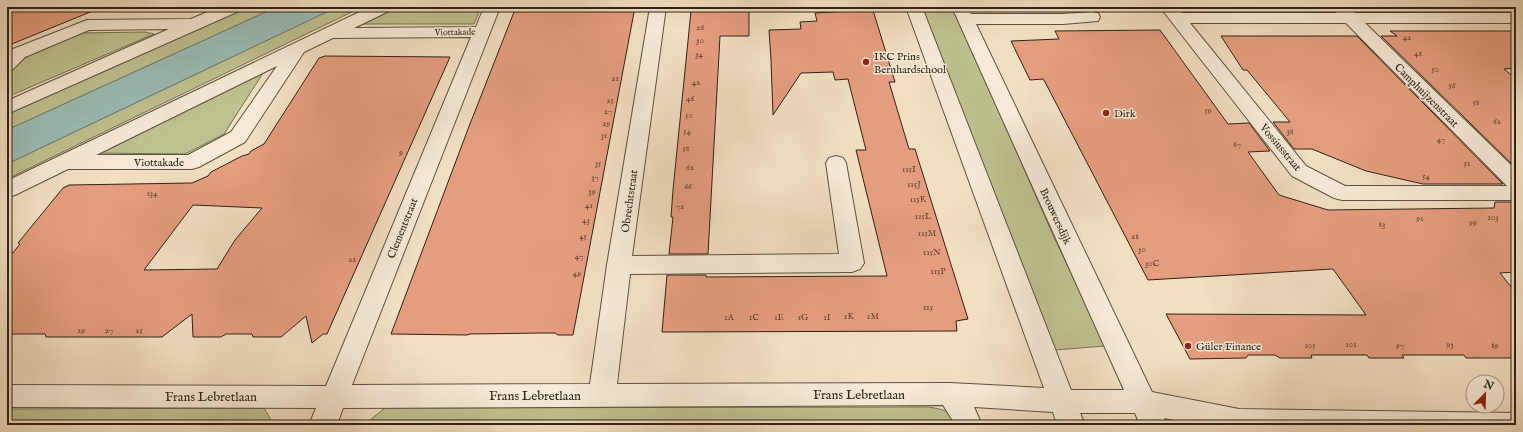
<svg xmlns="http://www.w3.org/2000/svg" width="1523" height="432" font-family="'IM FELL English',serif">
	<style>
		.green { fill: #bec190; stroke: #757253 }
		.water { fill: #9bbcb6; stroke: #6f7f76 }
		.building { fill: #e69d7f; stroke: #2c2316; fill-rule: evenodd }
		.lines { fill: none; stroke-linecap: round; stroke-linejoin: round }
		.minor-casing { stroke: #5e5241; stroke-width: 2 }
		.minor { fill: #f7ead7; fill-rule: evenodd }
		.poi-dot { fill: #8f2418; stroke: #f7ead7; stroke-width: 1.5 }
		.labels { text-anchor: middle; stroke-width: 3; stroke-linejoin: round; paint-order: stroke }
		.number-label { font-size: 9px; fill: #5a4230 }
		.far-street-label { font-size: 9px; fill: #2c2316; stroke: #f7ead7 }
		.poi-label { font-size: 11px; fill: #2c2316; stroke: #f7ead7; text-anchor: start }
		.street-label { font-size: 11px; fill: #2c2316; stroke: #f7ead7 }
		.near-street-label { font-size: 13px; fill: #2c2316; stroke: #f7ead7 }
	</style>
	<rect width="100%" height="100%" fill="#f2dfc2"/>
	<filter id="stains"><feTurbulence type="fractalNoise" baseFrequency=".005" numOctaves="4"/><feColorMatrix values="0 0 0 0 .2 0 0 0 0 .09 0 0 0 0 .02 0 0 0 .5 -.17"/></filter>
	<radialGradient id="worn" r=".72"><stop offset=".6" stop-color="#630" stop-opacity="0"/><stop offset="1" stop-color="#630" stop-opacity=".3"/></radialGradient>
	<g class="green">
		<polygon points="246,7 277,7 7,130 7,113"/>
		<polygon points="337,7 362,7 7,179 7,164"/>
		<polygon points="392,7 481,7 474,24 358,24"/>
		<polygon points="922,7 953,7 1053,235 1105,346 1055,350"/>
		<polygon points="145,32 154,34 7,97 7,73 26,55 77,33"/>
		<polygon points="265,70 224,134 185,154 96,153"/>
		<path d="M928 407C942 409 953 411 959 425H367L369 421 385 408Z"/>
		<polygon points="264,408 271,420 269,425 7,425 7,409"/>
	</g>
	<polygon class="water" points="277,7 337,7 7,164 7,130"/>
	<g class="building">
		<polygon points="7,7 100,7 100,8 7,46"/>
		<polygon points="516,7 635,7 573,335 558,335 555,333 543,333 470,334 467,335 391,334 468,129"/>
		<polygon points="700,7 749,7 749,36 720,36 708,254 669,254 673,217 671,217 673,190 691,11"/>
		<polygon points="849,7 872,7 895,82 889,82 909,149 915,149 968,319 956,321 957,331 662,332 667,275 706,275 706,277 887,276 856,150 866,150 848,79 835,80 833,72 801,73 773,115 771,60 769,30 801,29 800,22 817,21 815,13 850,11"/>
		<polygon points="1160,30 1228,124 1249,123 1270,151 1248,152 1279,195 1328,210 1494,208 1495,202 1516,202 1516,272 1500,273 1516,293 1516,358 1466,358 1464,355 1402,355 1404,358 1369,358 1367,355 1311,355 1312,358 1280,358 1275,355 1248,355 1246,358 1190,359 1166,314 1366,315 1333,269 1148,280 1045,82 1043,79 1030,80 1011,41 1059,39 1055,31"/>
		<polygon points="1390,31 1516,31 1516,68 1504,69 1516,79 1516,168 1381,36 1397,36"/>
		<polygon points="1221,36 1357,36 1503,184 1423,184 1366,171 1312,149 1294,149 1273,122 1290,122 1247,70 1243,70"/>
		<path d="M325 56 450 57 327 334H323L312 343 306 316 281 337H253L252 334H226L221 337H193L192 314 162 337H46L45 334H7V260L20 244 18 243 63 188 69 185 192 183 208 176 211 172 242 156 249 154 251 151 264 144 319 58ZM193 205 262 208 235 240 217 269 144 270Z"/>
	</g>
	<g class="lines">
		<g class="minor-casing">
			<g id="minor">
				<polygon points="219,7 241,7 239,11 7,114 7,101 169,29 89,30 25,57 13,69 7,70 7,55 13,49 87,20 191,19"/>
				<path d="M370 7H391L389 11 354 28 476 27 484 7H500L352 385 590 384 607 265 650 7H666L632 256 839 254 826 163 829 158 836 156 843 158 846 163 864 263 860 269 852 272 630 274 617 384 950 383 1044 388 906 7H922L1071 390H1124L952 7H968L971 14H1063L1092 12 1098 13 1100 17 1098 21 1063 24H976L1152 392 1239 409 1516 413V425H1200L1164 418 1168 425H1140L1135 413H1080L1085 425H1057L1053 412 974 407 982 425H954L953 421 943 405 343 408 337 425H309L316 408 7 407V385L326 386 471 37 333 38 304 52 245 142 199 167 192 169H68L15 195 7 197V181ZM277 66 231 132 188 155H96Z"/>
				<path d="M1160 7H1177L1182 13H1336L1335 11 1339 7H1349L1355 13H1516V23H1365L1516 170V200H1342L1334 198 1292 176ZM1190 23H1346L1507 186H1345L1306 166Z"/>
			</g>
		</g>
		<use href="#minor" class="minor"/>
	</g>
	<g class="poi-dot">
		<circle cx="866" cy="62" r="4"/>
		<circle cx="1106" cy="113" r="4"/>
		<circle cx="1188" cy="346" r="4"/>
	</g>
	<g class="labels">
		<g class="number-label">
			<text x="700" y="30">26</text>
			<text x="1407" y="40">42</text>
			<text x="700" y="43">30</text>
			<text x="1418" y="56">48</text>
			<text x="699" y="57">34</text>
			<text x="1435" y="72">50</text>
			<text x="615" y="81">21</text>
			<text x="696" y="85">42</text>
			<text x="1452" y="88">56</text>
			<text x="690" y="101">46</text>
			<text x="610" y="103">25</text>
			<text x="1476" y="105">58</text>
			<text x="1208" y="113">59</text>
			<text x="608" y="114">27</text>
			<text x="689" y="118">50</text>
			<text x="1497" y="124">62</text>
			<text x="606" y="126">29</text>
			<text x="687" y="134">54</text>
			<text x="1290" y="134">38</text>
			<text x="604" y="138">31</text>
			<text x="1441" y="142">47</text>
			<text x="1237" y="147">67</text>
			<text x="686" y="151">58</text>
			<text x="401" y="155">9</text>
			<text x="598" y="166">35</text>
			<text x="1467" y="166">51</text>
			<text x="690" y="170">62</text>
			<text x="909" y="172">115I</text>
			<text x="1426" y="179">54</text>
			<text x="595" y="180">37</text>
			<text x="914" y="187">115J</text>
			<text x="688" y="189">66</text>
			<text x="592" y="194">39</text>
			<text x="152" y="196">134</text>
			<text x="918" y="202">115K</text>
			<text x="589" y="208">41</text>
			<text x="680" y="209">72</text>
			<text x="923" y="219">115L</text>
			<text x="1493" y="220">103</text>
			<text x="1420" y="221">91</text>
			<text x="586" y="223">43</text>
			<text x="1473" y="225">99</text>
			<text x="1382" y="227">83</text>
			<text x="927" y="236">115M</text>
			<text x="583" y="239">45</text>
			<text x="1135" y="239">28</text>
			<text x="1142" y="252">30</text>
			<text x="932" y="255">115N</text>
			<text x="579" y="259">47</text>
			<text x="352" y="262">21</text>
			<text x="1152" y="266">30C</text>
			<text x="938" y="274">115P</text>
			<text x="577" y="276">49</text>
			<text x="928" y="310">115</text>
			<text x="849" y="319">1K</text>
			<text x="873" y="319">1M</text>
			<text x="729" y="320">1A</text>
			<text x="754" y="320">1C</text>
			<text x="779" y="320">1E</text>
			<text x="803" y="320">1G</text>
			<text x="827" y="320">1I</text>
			<text x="81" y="333">29</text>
			<text x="109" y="333">27</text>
			<text x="139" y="333">25</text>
			<text x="1351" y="347">101</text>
			<text x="1450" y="347">93</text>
			<text x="1310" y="348">105</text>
			<text x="1400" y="348">97</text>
			<text x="1495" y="348">89</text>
		</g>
		<g class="far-street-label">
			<text transform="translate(455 32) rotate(-1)" y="3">Viottakade</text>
		</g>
		<g class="poi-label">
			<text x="874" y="60">IKC Prins<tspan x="874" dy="13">Bernhardschool</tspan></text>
			<text x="1114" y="117">Dirk</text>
			<text x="1196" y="350">Güler Finance</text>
		</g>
		<g class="street-label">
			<text transform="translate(1427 95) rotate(45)" y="4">Camphuijzenstraat</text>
			<text transform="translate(1281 147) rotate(50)" y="4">Vossiusstraat</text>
			<text x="159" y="166">Viottakade</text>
			<text transform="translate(629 201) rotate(-82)" y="4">Obrechtstraat</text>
			<text transform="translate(1056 216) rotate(65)" y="4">Brouwersdijk</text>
			<text transform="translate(402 228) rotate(-68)" y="4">Clementstraat</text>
		</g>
		<g class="near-street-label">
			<text x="859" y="399">Frans Lebretlaan</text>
			<text x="535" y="400">Frans Lebretlaan</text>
			<text x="211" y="401">Frans Lebretlaan</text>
		</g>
	</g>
	<rect width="1523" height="432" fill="none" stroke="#f2dfc2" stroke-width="24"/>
	<rect x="8" y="8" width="1507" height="416" fill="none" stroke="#2c2316" stroke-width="2"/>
	<rect x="12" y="12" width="1499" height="408" fill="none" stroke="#2c2316"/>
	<g transform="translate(1485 394) rotate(23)"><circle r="19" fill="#f7ead7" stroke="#a69a8a"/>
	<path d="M0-3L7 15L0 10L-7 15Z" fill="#8f2418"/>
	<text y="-6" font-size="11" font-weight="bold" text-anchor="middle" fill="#2c2316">N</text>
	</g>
	<rect width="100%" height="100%" filter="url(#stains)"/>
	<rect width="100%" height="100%" fill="url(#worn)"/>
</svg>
